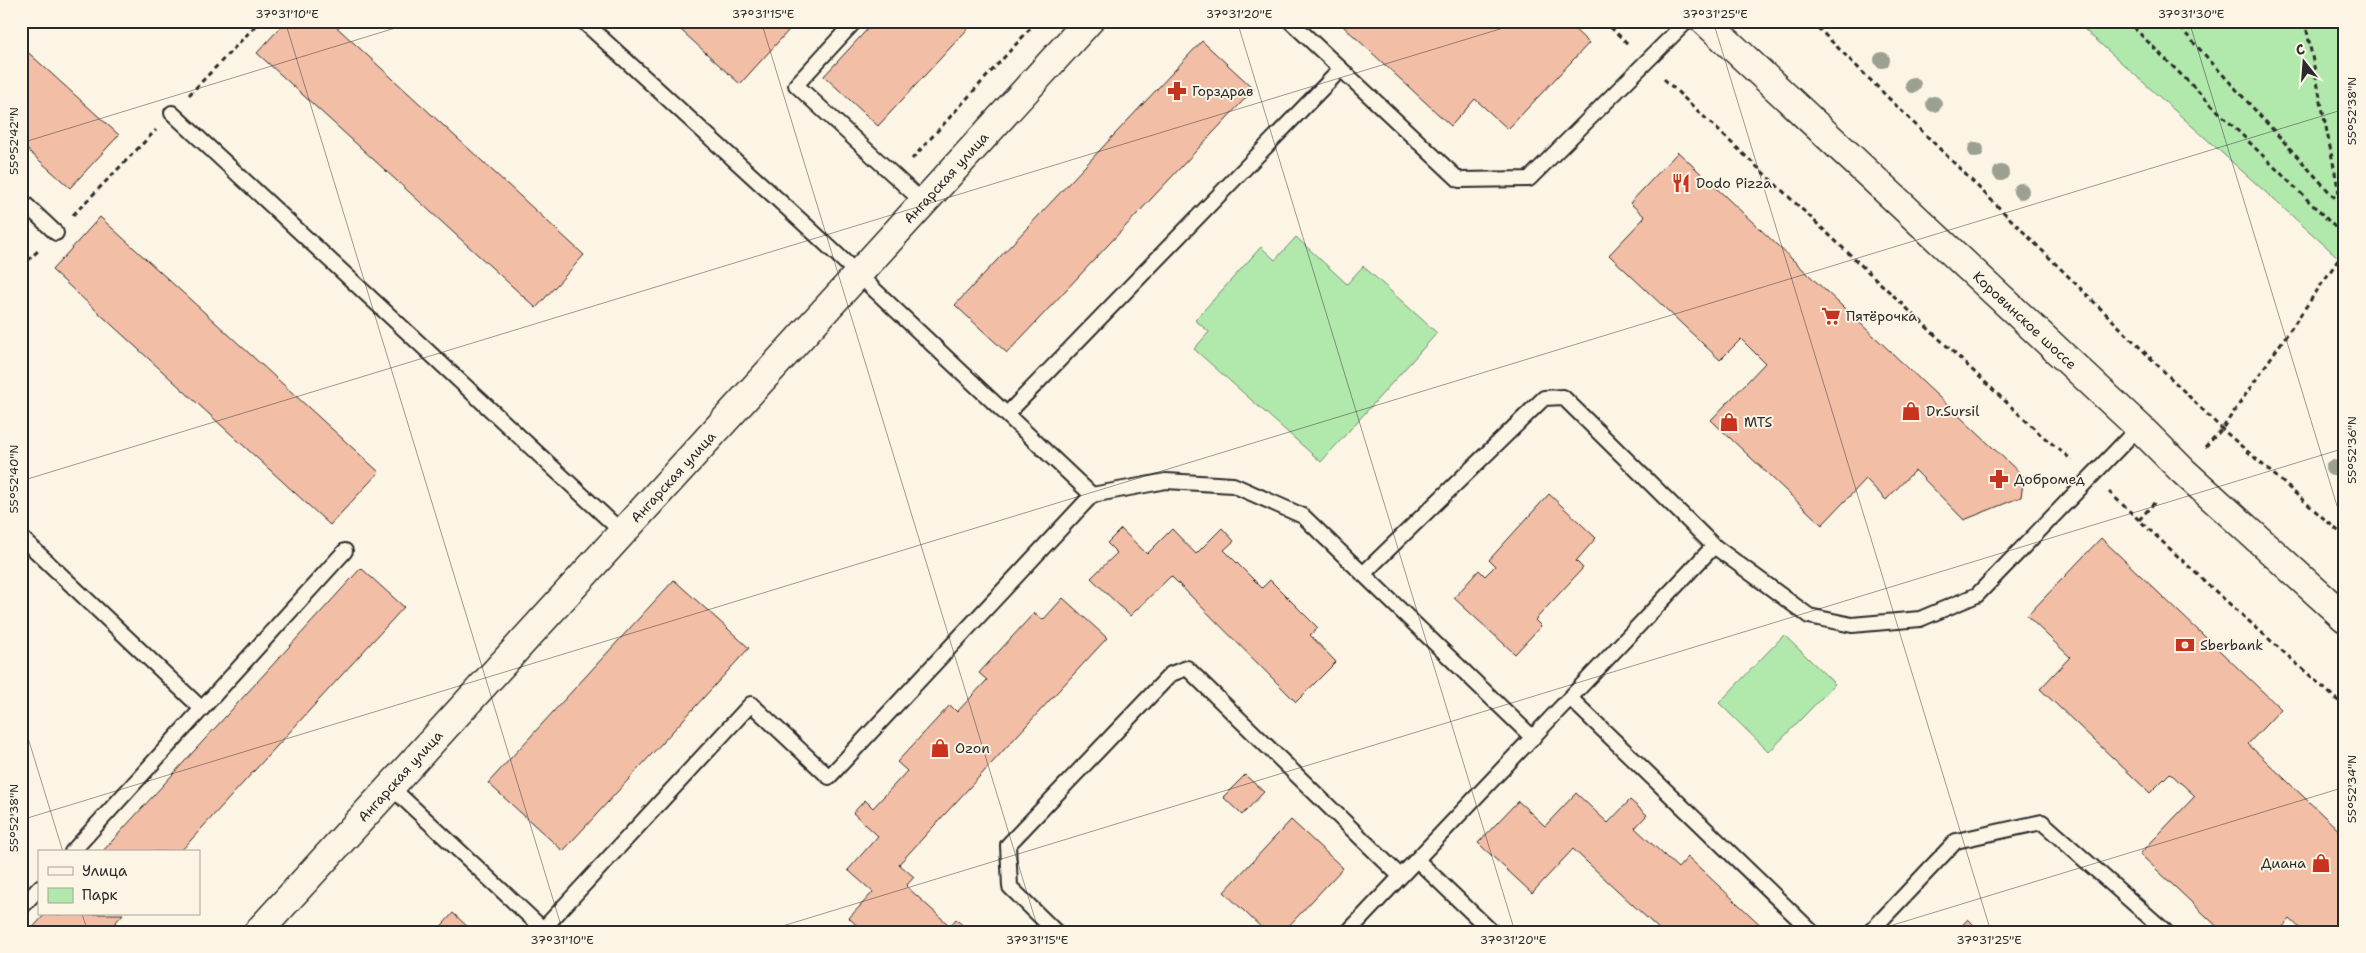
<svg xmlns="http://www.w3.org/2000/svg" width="2366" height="953" font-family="'Shantell Sans',sans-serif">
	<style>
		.green { fill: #b1e8ac; stroke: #6e8a6c }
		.building { fill: #f3bea6; stroke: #2b2b2b }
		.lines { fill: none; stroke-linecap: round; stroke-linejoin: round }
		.service-casing { stroke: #2b2b2b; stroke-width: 18 }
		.tertiary-casing { stroke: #2b2b2b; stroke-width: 31 }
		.secondary-casing { stroke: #2b2b2b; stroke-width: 31 }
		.path { stroke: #2b2b2b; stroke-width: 3; stroke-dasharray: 5 4; stroke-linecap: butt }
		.service { stroke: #fcf5e5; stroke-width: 14 }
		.tertiary { stroke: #fcf5e5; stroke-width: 28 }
		.secondary { stroke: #fcf5e5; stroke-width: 28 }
		.tree { fill: #9ba090 }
		.ticks { fill: none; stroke: #2b2b2b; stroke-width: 1; stroke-opacity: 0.45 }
		.labels { text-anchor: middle; stroke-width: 4; stroke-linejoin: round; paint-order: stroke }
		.poi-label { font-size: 14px; fill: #2b2b2b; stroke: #fcf5e5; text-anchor: start }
		.street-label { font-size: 14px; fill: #2b2b2b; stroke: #fcf5e5 }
		.neatline { fill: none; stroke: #2b2b2b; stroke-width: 2 }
		.ticks-label { font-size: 12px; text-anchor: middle; fill: #2b2b2b }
	</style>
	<rect width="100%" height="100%" fill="#fcf5e5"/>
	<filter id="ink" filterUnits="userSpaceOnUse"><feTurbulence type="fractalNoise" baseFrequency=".02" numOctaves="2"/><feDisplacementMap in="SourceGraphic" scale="10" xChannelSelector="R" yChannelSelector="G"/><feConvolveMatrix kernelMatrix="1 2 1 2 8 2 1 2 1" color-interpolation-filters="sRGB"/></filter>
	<g filter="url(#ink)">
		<g class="green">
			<polygon points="2075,21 2345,21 2345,264 2340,259"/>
			<polygon points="1296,237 1347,284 1363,266 1437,333 1321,462 1194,349 1209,332 1195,320 1261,247 1275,260"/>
			<polygon points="1784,635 1835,684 1769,752 1719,703"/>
		</g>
		<g class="building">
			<polygon points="286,21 330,21 584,255 536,308 257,53"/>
			<polygon points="671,21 778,21 788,31 740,84"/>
			<polygon points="875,21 975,21 878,126 824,76"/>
			<polygon points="1347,21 1566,21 1589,43 1508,129 1475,99 1451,126 1343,26"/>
			<polygon points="1202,41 1254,89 1007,353 955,305"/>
			<polygon points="21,46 119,135 70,188 21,144"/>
			<polygon points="1678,152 2024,477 2021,497 1964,520 1915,470 1886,500 1866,479 1822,525 1711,420 1765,363 1741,339 1720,360 1609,255 1645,217 1630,203"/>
			<polygon points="100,217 379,472 330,525 52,270"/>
			<polygon points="1549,494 1596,538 1576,561 1583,568 1535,620 1541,626 1515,654 1454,598 1479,570 1485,576 1495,566 1489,560"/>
			<polygon points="1222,528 1234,541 1224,550 1262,588 1270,580 1318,628 1310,635 1336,662 1296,702 1171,576 1130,616 1091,578 1117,553 1107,543 1121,529 1147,554 1172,529 1196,554"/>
			<polygon points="2101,538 2281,709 2248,744 2345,836 2345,922 2336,932 2304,932 2290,919 2278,932 2223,932 2140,854 2195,796 2170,773 2150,793 2040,689 2070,657 2027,616"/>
			<polygon points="361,568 404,607 180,852 102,852"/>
			<polygon points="674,580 749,648 563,851 488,783"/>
			<polygon points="1063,598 1107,638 899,864 914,877 906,886 950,926 956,919 970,932 864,932 849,918 873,892 848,870 878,836 853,813 865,800 873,808 907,771 897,762 950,705 957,712 987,680 979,673 1034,613 1043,620"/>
			<polygon points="1245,775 1264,792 1242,815 1223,797"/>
			<polygon points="1576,793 1608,823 1630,800 1647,815 1635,828 1678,868 1688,857 1767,931 1662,932 1573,849 1532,893 1478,843 1518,801 1545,826"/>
			<polygon points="1291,820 1343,868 1283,932 1266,932 1224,892"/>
			<polygon points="453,913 473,932 436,932"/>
			<polygon points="45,914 123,914 107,932 29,932"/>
			<polygon points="1968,919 1981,932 1956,932"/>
		</g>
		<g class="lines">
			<g class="service-casing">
				<g id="service">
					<polyline points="583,21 811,230 1092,495 1166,481 1233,485 1303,516 1533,738"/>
					<polyline points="855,21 796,85 924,203"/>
					<polyline points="1290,21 1459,180 1529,179 1687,21"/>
					<polyline points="172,113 623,533"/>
					<polyline points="21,200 56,233"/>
					<polyline points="1007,414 1341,69"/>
					<polyline points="21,537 202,709"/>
					<polyline points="1363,574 1544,398 1563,397 1714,546 1809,616 1852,625 1920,619 1977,595 2139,427"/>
					<polyline points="1570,698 1812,932"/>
					<polyline points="391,787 543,929 751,704 829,777 1092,495"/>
					<polyline points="72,852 345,551"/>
					<polyline points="1417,860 1492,932"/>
					<polyline points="21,908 39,888"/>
					<polyline points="1056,932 1010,887 1008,845 1171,674 1187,668 1400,876"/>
					<polyline points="1348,932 1714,546"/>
					<polyline points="1870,932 1956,841 2042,822 2166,932"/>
				</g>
			</g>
			<g class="tertiary-casing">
				<g id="tertiary">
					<path id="s1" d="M258 932 1089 21"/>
				</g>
			</g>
			<g class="secondary-casing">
				<g id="secondary">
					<path id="s2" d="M1705 21 2139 427 2183 471 2345 618"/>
				</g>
			</g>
			<g class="path">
				<polyline points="1604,21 1629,45"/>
				<polyline points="1811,21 2222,429 2345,537"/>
				<polyline points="2127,21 2345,237"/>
				<polyline points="2174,21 2345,209"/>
				<polyline points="2305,21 2345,223"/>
				<polyline points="1664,79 2040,434 2072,460"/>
				<polyline points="189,95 260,21"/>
				<polyline points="912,159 1037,21"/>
				<polyline points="73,215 156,130"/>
				<polyline points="21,267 39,250"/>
				<polyline points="2205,447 2222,429 2345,250"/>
				<polyline points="2109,492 2213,589 2345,707"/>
				<polyline points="2139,520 2156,501"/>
			</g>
			<use href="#service" class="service"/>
			<use href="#tertiary" class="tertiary"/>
			<use href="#secondary" class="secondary"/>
		</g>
		<g class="tree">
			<circle cx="1882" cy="60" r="8"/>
			<circle cx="1913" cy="85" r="8"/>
			<circle cx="1934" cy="104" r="8"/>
			<circle cx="1976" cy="150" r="8"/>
			<circle cx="2001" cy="173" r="8"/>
			<circle cx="2021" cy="191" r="8"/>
			<circle cx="2333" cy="468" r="8"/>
		</g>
	</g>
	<path class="ticks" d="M285 21 563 932M761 21 1039 932M1237 21 1515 932M1713 21 1991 932M2189 21 2345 532M21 143 418 21M21 481 1526 21M21 715 63 852M21 820 2345 109M82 914 88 932M763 932 2345 448M1870 932 2345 787"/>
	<defs>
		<g id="pharmacy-bare" transform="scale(1.5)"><path d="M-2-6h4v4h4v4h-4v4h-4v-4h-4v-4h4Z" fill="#c8321e" stroke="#fcf5e5" stroke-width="2.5" paint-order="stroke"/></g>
		<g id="restaurant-bare" transform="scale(1.5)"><path d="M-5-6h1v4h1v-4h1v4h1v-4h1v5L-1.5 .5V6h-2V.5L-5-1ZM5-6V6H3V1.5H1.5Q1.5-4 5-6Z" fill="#c8321e" stroke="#fcf5e5" stroke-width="2.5" paint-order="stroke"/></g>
		<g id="supermarket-bare" transform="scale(1.5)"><path d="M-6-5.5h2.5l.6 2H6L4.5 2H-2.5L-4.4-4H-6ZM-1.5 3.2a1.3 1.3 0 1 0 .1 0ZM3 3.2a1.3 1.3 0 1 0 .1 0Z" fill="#c8321e" stroke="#fcf5e5" stroke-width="2.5" paint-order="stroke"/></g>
		<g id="shop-bare" transform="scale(1.5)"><path d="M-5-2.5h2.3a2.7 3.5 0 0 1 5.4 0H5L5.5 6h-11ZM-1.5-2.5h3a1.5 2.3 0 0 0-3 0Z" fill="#c8321e" stroke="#fcf5e5" stroke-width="2.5" paint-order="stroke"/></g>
		<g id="bank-bare" transform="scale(1.5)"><path d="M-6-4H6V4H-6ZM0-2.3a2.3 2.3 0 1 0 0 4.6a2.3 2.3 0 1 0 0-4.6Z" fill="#c8321e" stroke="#fcf5e5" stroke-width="2.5" paint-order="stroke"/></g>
	</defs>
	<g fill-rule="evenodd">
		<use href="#pharmacy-bare" x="1177" y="91"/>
		<use href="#restaurant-bare" x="1681" y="183"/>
		<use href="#supermarket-bare" x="1831" y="316"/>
		<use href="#shop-bare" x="1911" y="411"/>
		<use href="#shop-bare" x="1729" y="422"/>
		<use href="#pharmacy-bare" x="1999" y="479"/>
		<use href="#bank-bare" x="2185" y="645"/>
		<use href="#shop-bare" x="940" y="748"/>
		<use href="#shop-bare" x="2321" y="863"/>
	</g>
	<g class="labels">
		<g class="poi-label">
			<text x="1192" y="96">Горздрав</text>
			<text x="1696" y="188">Dodo Pizza</text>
			<text x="1846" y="321">Пятёрочка</text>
			<text x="1926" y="416">Dr.Sursil</text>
			<text x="1744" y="427">MTS</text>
			<text x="2014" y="484">Добромед</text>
			<text x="2200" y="650">Sberbank</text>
			<text x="955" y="753">Ozon</text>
			<text x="2306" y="868" text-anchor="end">Диана</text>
		</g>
		<g class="street-label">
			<text dy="5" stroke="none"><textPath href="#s1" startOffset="1021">Ангарская улица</textPath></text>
			<text dy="5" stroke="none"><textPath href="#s2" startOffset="438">Коровинское шоссе</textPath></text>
			<text dy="5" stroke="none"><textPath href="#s1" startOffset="616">Ангарская улица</textPath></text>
			<text dy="5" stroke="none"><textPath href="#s1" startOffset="211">Ангарская улица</textPath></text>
		</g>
	</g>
	<rect width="2366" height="953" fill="none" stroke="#fcf5e5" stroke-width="55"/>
	<rect x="38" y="850" width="162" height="65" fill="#fcf5e5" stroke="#a8a49b"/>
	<rect x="48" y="867" width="25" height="8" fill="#fcf5e5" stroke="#a8a49b"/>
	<text x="82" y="876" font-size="15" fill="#2b2b2b">Улица</text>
	<rect x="48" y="888" width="25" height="15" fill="#b1e8ac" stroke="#a8a49b"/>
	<text x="82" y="900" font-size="15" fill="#2b2b2b">Парк</text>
	<g transform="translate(2304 62) rotate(343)" stroke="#fcf5e5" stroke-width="4" paint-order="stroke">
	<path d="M0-4L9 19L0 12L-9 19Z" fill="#2b2b2b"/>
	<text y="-8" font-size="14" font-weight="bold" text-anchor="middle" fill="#2b2b2b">С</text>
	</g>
	<rect x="28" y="28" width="2310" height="898" class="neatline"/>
	<g class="ticks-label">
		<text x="287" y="18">37°31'10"E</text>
		<text x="763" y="18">37°31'15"E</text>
		<text x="1239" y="18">37°31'20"E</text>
		<text x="1715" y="18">37°31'25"E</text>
		<text x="2191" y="18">37°31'30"E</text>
		<text transform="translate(2352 111) rotate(-90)" y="4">55°52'38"N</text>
		<text transform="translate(14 141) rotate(-90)" y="4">55°52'42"N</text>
		<text transform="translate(2352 450) rotate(-90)" y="4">55°52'36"N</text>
		<text transform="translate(14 479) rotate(-90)" y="4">55°52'40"N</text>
		<text transform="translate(2352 789) rotate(-90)" y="4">55°52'34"N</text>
		<text transform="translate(14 818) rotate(-90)" y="4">55°52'38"N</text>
		<text x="562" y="944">37°31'10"E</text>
		<text x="1037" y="944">37°31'15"E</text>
		<text x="1513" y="944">37°31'20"E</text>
		<text x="1989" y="944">37°31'25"E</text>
	</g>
</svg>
